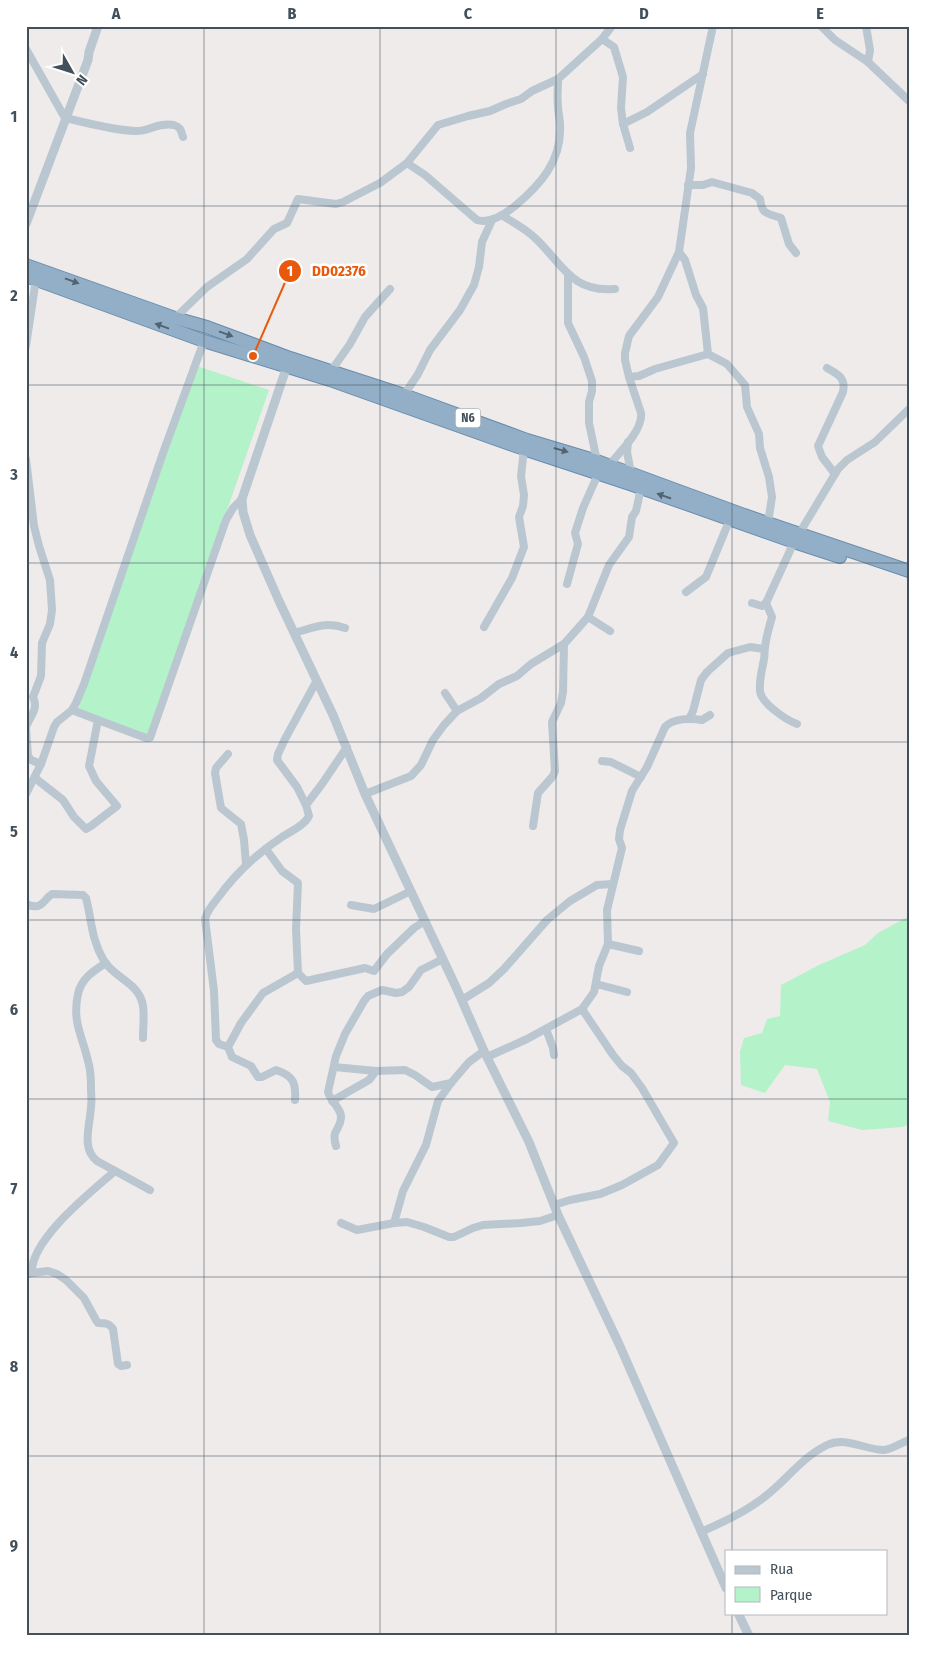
<svg xmlns="http://www.w3.org/2000/svg" width="935" height="1662" font-family="'Fira Sans Condensed',sans-serif">
	<style>
		.green { fill: #b4f2c9 }
		.lines { fill: none; stroke-linecap: round; stroke-linejoin: round }
		.trunk-casing { stroke: #698cac; stroke-width: 14 }
		.minor { stroke: #bac7d0; stroke-width: 8 }
		.tertiary { stroke: #bac7d0; stroke-width: 9 }
		.trunk { stroke: #92afc7; stroke-width: 12 }
		.oneway { fill: #526371 }
		.grid { fill: none; stroke: #42505b; stroke-width: 1; stroke-opacity: 0.55 }
		.labels { text-anchor: middle; stroke-width: 5; stroke-linejoin: round; paint-order: stroke }
		.shield { fill: #fff; stroke: #7b848c; stroke-width: 1 }
		.shield-label { font-size: 12px; font-weight: bold; fill: #42505b }
		.leader { fill: none; stroke: #e8590c; stroke-width: 2 }
		.callout-dot { fill: #e8590c; stroke: #fff; stroke-width: 2 }
		.mark-label { font-size: 15px; text-anchor: middle; font-weight: bold; fill: #fff }
		.callout-label { font-size: 15px; text-anchor: middle; font-weight: bold; fill: #e8590c; stroke: #fff; stroke-width: 5; stroke-linejoin: round; paint-order: stroke }
		.neatline { fill: none; stroke: #42505b; stroke-width: 2 }
		.grid-label { font-size: 16px; text-anchor: middle; font-weight: bold; fill: #42505b }
	</style>
	<rect width="100%" height="100%" fill="#efebeb"/>
	<g class="green">
		<polygon points="197,366 269,390 146,742 76,715"/>
		<polygon points="909,916 909,1124 903,1127 862,1130 828,1121 830,1102 817,1069 785,1065 765,1093 741,1085 740,1052 744,1038 762,1033 767,1019 780,1016 781,985 819,965 865,945 878,933"/>
	</g>
	<g class="lines">
		<g class="trunk-casing">
			<g id="trunk">
				<polyline points="26,265 175,318 207,327 290,358 404,395 527,440 597,461 744,515 909,571"/>
				<polyline points="26,276 204,341 330,380 524,449 630,484 794,542 840,557"/>
			</g>
		</g>
		<g class="minor">
			<polyline points="821,26 835,40 868,62 909,101"/>
			<polyline points="866,26 870,50 868,62"/>
			<polyline points="602,39 614,47 623,77 621,108 623,124 630,148"/>
			<path d="M26 49 65 118C88 123 112 130 135 131 148 132 158 122 174 125 181 127 181 131 183 137"/>
			<polyline points="623,124 647,112 703,74"/>
			<path d="M407 163 425 175 477 220C490 224 504 215 515 206 540 185 562 161 560 125 560 119 558 112 558 106 557 97 558 88 558 79"/>
			<path d="M688 185H703L712 182 752 193 760 199C762 215 767 213 781 218L789 244 796 253"/>
			<path d="M503 216C514 223 526 229 535 238 562 263 571 293 615 289"/>
			<polyline points="679,252 685,260 696,295 703,308 708,354 727,364 745,385 747,407 759,434 760,448 769,477 772,497 768,523"/>
			<polyline points="568,275 568,323 584,357 592,381 592,391 589,402 589,423 597,461"/>
			<polyline points="175,318 207,287 247,259 274,229 287,223 298,199 336,204 343,202 380,183 407,163 438,125 468,116 490,111 506,104 521,99 532,91 558,79 602,39 612,26"/>
			<polyline points="26,346 36,279"/>
			<path d="M827 368C838 374 846 378 843 392L818 446 822 457 835 474"/>
			<polyline points="331,371 350,344 365,317 390,289"/>
			<polyline points="629,377 639,376 655,369 708,354"/>
			<polyline points="404,395 418,374 430,350 460,310 474,285 479,267 482,242 492,220"/>
			<polyline points="628,442 627,452 631,473"/>
			<path d="M26 459 34 526 39 546 50 580 52 610 50 624 42 643 41 676 33 697C39 709 30 716 26 727"/>
			<path d="M609 465C620 452 643 430 641 413L629 377 625 360V353L629 336 658 297 679 252 691 168 690 133 713 26"/>
			<polyline points="799,534 838,469 847,460 875,442 909,409"/>
			<polyline points="567,584 578,544 575,533 583,508 598,474"/>
			<polyline points="686,592 706,577 730,519"/>
			<polyline points="752,603 762,606 766,603 794,542"/>
			<path d="M766 603 772 617C769 627 766 637 765 648 764 652 765 656 764 659 762 670 759 680 760 691 761 703 786 720 797 724"/>
			<polyline points="588,617 609,565 629,537 632,517 636,511 641,488"/>
			<polyline points="484,627 512,578 524,547 519,517 523,506 524,495 521,476 524,449"/>
			<path d="M294 633C313 628 326 621 345 628"/>
			<polyline points="72,710 98,720"/>
			<polyline points="457,711 481,698 499,684 517,676 531,664 564,644"/>
			<polyline points="689,719 693,711 701,680 707,672 728,653 750,647 764,649"/>
			<polyline points="26,728 28,756 31,760 41,764"/>
			<polyline points="228,754 216,768 215,773 221,808 241,824 244,840 246,864"/>
			<polyline points="602,761 611,762 641,777"/>
			<polyline points="35,778 63,800 74,817 86,829 91,826 117,806 96,781 89,766 98,720 146,738 150,738 226,520 233,508 242,499"/>
			<polyline points="26,794 41,764 54,727 57,722 72,710 76,703 84,684 163,453 204,341"/>
			<polyline points="365,794 411,776 421,765 433,740 444,725 457,711 445,693"/>
			<polyline points="306,805 322,784 347,747"/>
			<polyline points="533,826 538,793 553,776 555,771 552,722 561,703 563,692 564,644 588,617 610,631"/>
			<polyline points="266,849 282,871 298,883 296,929 298,973 306,981 365,968 374,971 387,954 414,928 425,921"/>
			<path d="M26 904C42 911 42 901 52 894L83 895 86 898C92 921 91 939 104 961 110 970 118 975 127 982 149 998 143 1014 143 1038"/>
			<polyline points="351,905 374,909 411,891"/>
			<polyline points="608,944 639,951"/>
			<path d="M106 963C93 971 81 979 78 994 72 1022 82 1035 88 1061 91 1070 91 1079 91 1088 91 1094 92 1101 91 1107 90 1125 81 1149 97 1161L150 1190"/>
			<polyline points="596,984 627,992"/>
			<polyline points="462,1000 489,983 504,969 547,920 570,901 597,885 613,884"/>
			<polyline points="546,1029 553,1048 554,1055"/>
			<path d="M228 1047 219 1044 216 1040 214 991 205 919C207 911 212 905 217 899 235 874 256 854 282 837 291 831 304 826 309 816L306 805 297 787 277 760 278 754 285 739 316 682"/>
			<path d="M487 1057 527 1039 582 1009 594 992 599 966 608 944 607 910 622 848 619 839 620 830 632 791 647 767 665 727C673 718 691 718 702 720L710 715"/>
			<polyline points="334,1067 376,1071 405,1070 415,1075 432,1087 451,1083"/>
			<path d="M295 1100C296 1083 294 1076 276 1070L262 1077H258L251 1066 232 1057 228 1047 241 1023 263 993 298 973"/>
			<polyline points="332,1101 369,1080 376,1071"/>
			<path d="M336 1146C331 1129 340 1131 341 1118 342 1109 330 1101 328 1092L336 1056 345 1034 364 1001 368 996 382 990 396 993 402 992 409 987 421 970 443 959"/>
			<polyline points="554,1205 570,1200 600,1194 622,1185 658,1165 674,1143 642,1088 631,1073 622,1066 613,1055 582,1009"/>
			<polyline points="341,1223 357,1230 394,1223 407,1222 424,1227 449,1237 454,1237 473,1228 483,1225 521,1223 540,1221 558,1215"/>
			<polyline points="394,1223 403,1191 426,1145 438,1101 451,1083 469,1062 484,1051"/>
			<path d="M32 1273 48 1271 57 1274 66 1280 84 1298 96 1320 98 1323C105 1323 109 1323 113 1329L118 1364 121 1366 127 1365"/>
			<path d="M26 1275 32 1273C30 1240 91 1192 115 1171"/>
			<path d="M701 1532C721 1523 741 1514 759 1501 783 1485 800 1458 827 1445 846 1436 865 1450 884 1450 892 1449 901 1443 909 1440"/>
		</g>
		<g class="tertiary">
			<polyline points="26,224 88,60 89,52 98,26"/>
			<polyline points="288,363 242,499 243,512 250,535 279,601 333,715 365,794 456,987 484,1051 529,1142 558,1215 619,1344 726,1588"/>
			<polyline points="738,1613 749,1636"/>
		</g>
		<use href="#trunk" class="trunk"/>
	</g>
	<defs><path id="oneway-solid" d="M-6-.8H1V-3.2L6.5 0L1 3.2V.8H-6Z" transform="scale(1.25)"/></defs>
	<g class="oneway">
		<use href="#oneway-solid" transform="translate(72 281) rotate(20)"/>
		<use href="#oneway-solid" transform="translate(162 326) rotate(-160)"/>
		<use href="#oneway-solid" transform="translate(226 334) rotate(20)"/>
		<use href="#oneway-solid" transform="translate(561 450) rotate(16)"/>
		<use href="#oneway-solid" transform="translate(664 496) rotate(-161)"/>
	</g>
	<path class="grid" d="M204 26V1636M380 26V1636M556 26V1636M732 26V1551M26 206H909M26 385H909M26 563H909M26 742H909M26 920H909M26 1099H909M26 1277H909M26 1456H909M732 1613V1636"/>
	<g class="labels">
		<rect class="shield" x="455.5" y="408.5" width="25" height="19" rx="4"/>
		<g class="shield-label">
			<text x="468" y="422">N6</text>
		</g>
	</g>
	<path class="leader" d="M253 356L290 271"/>
	<g class="callout-dot">
		<circle cx="253" cy="356" r="5"/>
		<circle cx="290" cy="271" r="12"/>
	</g>
	<g class="mark-label">
		<text x="290" y="276">1</text>
	</g>
	<g class="callout-label">
		<text x="339" y="276">DD02376</text>
	</g>
	<rect width="935" height="1662" fill="none" stroke="#ffffff" stroke-width="55"/>
	<rect x="725" y="1550" width="162" height="65" fill="#ffffff" stroke="#b3b9bd"/>
	<rect x="735" y="1566" width="25" height="8" fill="#bac7d0" stroke="#b3b9bd"/>
	<text x="770" y="1574" font-size="15" fill="#42505b">Rua</text>
	<rect x="735" y="1587" width="25" height="15" fill="#b4f2c9" stroke="#b3b9bd"/>
	<text x="770" y="1600" font-size="15" fill="#42505b">Parque</text>
	<g transform="translate(72 72) rotate(129)" stroke="#ffffff" stroke-width="4" paint-order="stroke">
	<path d="M0-4L9 19L0 12L-9 19Z" fill="#42505b"/>
	<text y="-8" font-size="14" font-weight="bold" text-anchor="middle" fill="#42505b">N</text>
	</g>
	<rect x="28" y="28" width="880" height="1606" class="neatline"/>
	<g class="grid-label">
		<text x="116" y="19">A</text>
		<text x="292" y="19">B</text>
		<text x="468" y="19">C</text>
		<text x="644" y="19">D</text>
		<text x="820" y="19">E</text>
		<text x="14" y="122">1</text>
		<text x="14" y="301">2</text>
		<text x="14" y="480">3</text>
		<text x="14" y="658">4</text>
		<text x="14" y="837">5</text>
		<text x="14" y="1015">6</text>
		<text x="14" y="1194">7</text>
		<text x="14" y="1372">8</text>
		<text x="14" y="1551">9</text>
	</g>
</svg>
